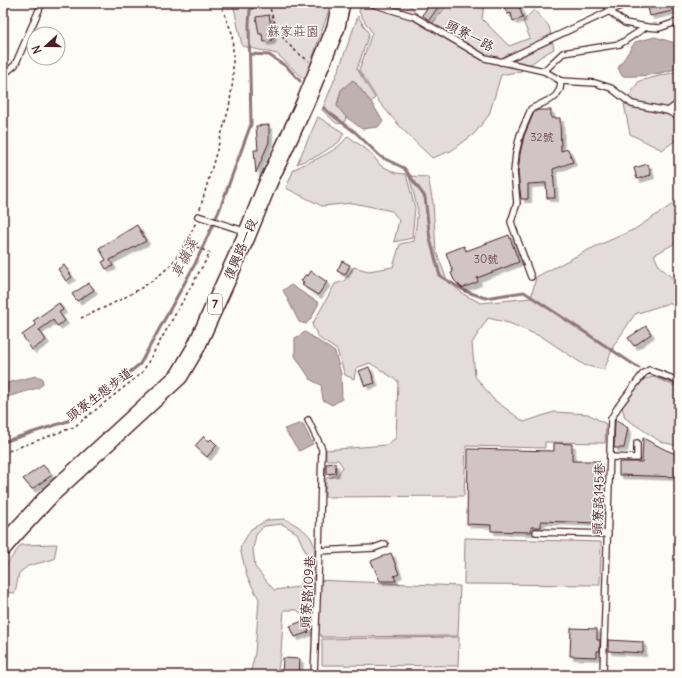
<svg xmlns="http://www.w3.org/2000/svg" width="682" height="678" font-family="Delius,'LXGW WenKai TC',sans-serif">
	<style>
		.green { fill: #e3dcda; stroke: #967e82; fill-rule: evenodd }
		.water { fill: #c0b1b1; stroke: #91777b }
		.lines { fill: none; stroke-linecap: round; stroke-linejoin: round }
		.stream { stroke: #91777b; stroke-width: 3 }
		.building { fill: #d0c5c4; stroke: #4a1f2b; filter: url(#shadow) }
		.service-casing { stroke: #4a1f2b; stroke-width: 8 }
		.primary-casing { stroke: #4a1f2b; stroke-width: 20 }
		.path { stroke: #4a1f2b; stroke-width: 1.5; stroke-dasharray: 3 3; stroke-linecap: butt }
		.service { stroke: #fdfcf7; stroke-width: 5.5 }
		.primary { stroke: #fdfcf7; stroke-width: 17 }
		.labels { text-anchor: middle; stroke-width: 3; stroke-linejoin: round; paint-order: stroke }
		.number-label { font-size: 11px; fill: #6c4851 }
		.shield { fill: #fdfcf7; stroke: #806168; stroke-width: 1 }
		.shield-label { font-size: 12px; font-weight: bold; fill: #4a1f2b }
		.park-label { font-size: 13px; fill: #704e57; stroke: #fdfcf7 }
		.street-label { font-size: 13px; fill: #4a1f2b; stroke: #fdfcf7 }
		.water-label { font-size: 14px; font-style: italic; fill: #73525a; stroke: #fdfcf7 }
	</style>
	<defs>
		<filter id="shadow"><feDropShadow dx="3.5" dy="3.5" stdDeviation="0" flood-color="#0004"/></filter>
	</defs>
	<rect width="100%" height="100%" fill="#fdfcf7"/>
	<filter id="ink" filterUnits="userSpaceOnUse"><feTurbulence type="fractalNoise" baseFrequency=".025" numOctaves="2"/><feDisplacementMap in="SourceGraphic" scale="8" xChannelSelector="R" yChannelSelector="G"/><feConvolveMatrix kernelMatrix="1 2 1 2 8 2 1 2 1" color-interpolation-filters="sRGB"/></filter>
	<g filter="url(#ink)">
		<g class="green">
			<polygon points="233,3 329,3 330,7 305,80 277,54 242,46"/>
			<polygon points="361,3 408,3 417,14 432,24 449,3 484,4 482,19 509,46 530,38 523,21 534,10 549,26 554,49 542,56 521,71 501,75 489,115 474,134 451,151 432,158 404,131 379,102 359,70 372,33 359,12"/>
			<polygon points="358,16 369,34 357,69 375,98 371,102 353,80 341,90 337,105 346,117 344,124 336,123 322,110 340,66"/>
			<polygon points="679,71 679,138 662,150 630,134 624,104 639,81"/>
			<polygon points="318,117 344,133 339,142 319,155 297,164"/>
			<path d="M348 136 371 153 380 165 396 173 406 174 415 208 412 238 394 242 399 220 392 211 353 203 322 206 286 188 294 169C311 161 338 152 348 136Z"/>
			<polygon points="409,176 428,177 433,203 436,251 447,280 463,294 481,303 531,298 536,277 588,250 635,229 679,200 679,241 654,255 659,266 679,284 679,309 669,303 635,314 614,345 604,370 584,365 544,338 509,323 488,318 472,343 475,376 493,399 524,422 554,412 588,414 606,424 605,443 545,442 545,448 466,446 464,496 325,497 326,478 337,476 343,467 338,460 326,460 326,450 386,445 396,438 398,381 370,363 356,368 354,379 345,375 337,350 319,338 312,325 335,284 344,281 354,267 368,271 393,267 400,244 414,241 418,210"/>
			<polygon points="654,377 679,388 679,446 661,442 625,418 622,407 644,379"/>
			<path d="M285 519C293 523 308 531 312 540 318 552 313 568 314 580L460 586 458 636 322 637 307 618 297 610H284L281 652 277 675H250L255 653 259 599 247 577 240 548 251 529 268 520ZM282 524 297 533 308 557 299 587 274 590 255 567 253 549 256 535 264 526Z"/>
			<polygon points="465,538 601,542 600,585 464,584"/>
			<polygon points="57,544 54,559 28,566 19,573 15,593 3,592 3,569 21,545"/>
			<polygon points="459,637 458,666 322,665 322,639"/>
		</g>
		<g class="water">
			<path d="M655 37 675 43 679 41V68C660 74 642 77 622 76L618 68 635 42Z"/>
			<polygon points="353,80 371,102 383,121 378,127 362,129 346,117 337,106 341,90"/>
			<polygon points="291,285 319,303 311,318 306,324 299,322 283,290"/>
			<polygon points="305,332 335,352 341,374 342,399 332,405 323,400 321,385 311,380 295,356 295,338"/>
			<polygon points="36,376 42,378 43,384 38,388 7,397 3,396 3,384"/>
			<polygon points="302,423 313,444 299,451 284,429"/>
		</g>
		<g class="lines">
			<g class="stream">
				<polyline points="250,54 269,55 287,67 300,81"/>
				<polyline points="324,108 327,111 355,132 381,157 404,168 425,197 430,239 440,276 465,291 485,298 524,292 639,368"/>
				<polyline points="648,373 679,385"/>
				<polyline points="3,442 68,421 140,364 195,264 219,211 251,124 249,25 250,10 258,3"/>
			</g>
		</g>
		<g class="building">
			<polygon points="431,3 441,3 429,20 422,15"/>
			<polygon points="503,3 518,3 523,18 513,21 511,13 507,14"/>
			<polygon points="647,3 671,3 672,11 650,16"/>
			<polygon points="269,15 273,37 271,41 264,42 262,34 259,34 256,17"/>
			<polygon points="538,110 551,110 551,118 560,118 561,151 568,149 573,162 553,169 555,198 547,198 546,183 528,184 528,199 521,199 518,172 520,154 524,136 534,112"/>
			<polygon points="269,125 269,142 256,173 254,150 258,150 256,126"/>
			<polygon points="648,164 651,175 637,179 634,168"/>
			<polygon points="137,225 146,241 110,260 113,266 106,269 102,262 106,260 99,248"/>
			<polygon points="509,235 519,262 477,278 478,282 462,288 454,280 451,273 453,272 446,253 464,246 466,251"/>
			<polygon points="342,261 350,265 345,275 337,271"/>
			<polygon points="64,265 72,277 66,281 58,269"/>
			<polygon points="311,271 327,282 318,295 302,285 304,282 301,281 306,274 308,276"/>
			<polygon points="89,283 94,290 77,301 72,294"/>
			<polygon points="59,303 63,310 59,312 65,321 57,326 53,320 39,330 46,340 32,350 22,335 36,325 33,321"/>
			<polygon points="646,326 651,334 634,346 628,338"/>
			<polygon points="369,367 375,383 365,386 359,371"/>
			<polygon points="615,420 628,428 624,448 614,448"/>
			<polygon points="204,436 209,441 211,439 217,445 207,457 195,446"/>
			<polygon points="643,438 666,450 679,455 679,477 619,475 619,462 642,462"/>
			<polygon points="554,443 572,444 572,461 600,461 599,523 541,521 541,527 531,527 531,532 491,531 491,525 467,524 468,449 554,451"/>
			<polygon points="335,463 336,473 326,474 326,464"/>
			<polygon points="43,465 52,475 32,489 23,479"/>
			<polygon points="391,553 399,574 394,576 396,581 380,581 371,561"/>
			<polygon points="305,620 309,632 295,637 290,626"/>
			<polygon points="571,628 597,629 597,640 600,640 600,651 597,651 597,657 570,656"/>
			<polygon points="608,640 643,642 643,653 608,651"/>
			<polygon points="283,658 300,659 299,675 282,675"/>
		</g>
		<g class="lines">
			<g class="service-casing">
				<g id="service">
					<polyline points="370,3 415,17 485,58 544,71 561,81 560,89 555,97 531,109 520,135 516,153 514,172 517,203 511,222 531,277"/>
					<polyline points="606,3 609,11 625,23 646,27 659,28 679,21"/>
					<polyline points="501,62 627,3"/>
					<polyline points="544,71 563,53 620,44 646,27"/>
					<polyline points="3,75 15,65 42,3"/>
					<polyline points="561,81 595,83 611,88 632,104 668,111 679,117"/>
					<polyline points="668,111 679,103"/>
					<polyline points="198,216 247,232"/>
					<polyline points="308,420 322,449 319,551"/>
					<polyline points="610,457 637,458 637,443"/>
					<polyline points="536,532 608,534"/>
					<polyline points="314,675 319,551 374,548 385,544"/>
					<polyline points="603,675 611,419 618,407 643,374 649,370 679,381"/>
				</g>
			</g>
			<g class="primary-casing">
				<polyline id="primary" points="3,547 16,532 51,494 179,376 196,347 246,237 268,183 305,103 336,27 341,3"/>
			</g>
			<g class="path">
				<path d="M269 3C275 31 285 45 309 61"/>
				<polyline points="200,209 229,108 233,80 233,51 232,33 220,3"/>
				<path d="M81 318C109 306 153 286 173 262 182 249 190 236 196 222"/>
				<polyline points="3,453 74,427 142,373 210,253 186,242"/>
			</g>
			<use href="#service" class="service"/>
			<use href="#primary" class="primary"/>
		</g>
	</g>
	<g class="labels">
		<g class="number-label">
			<text x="542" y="141">32號</text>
			<text x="486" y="263">30號</text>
		</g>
		<rect class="shield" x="208" y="294" width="14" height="20" rx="3"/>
		<g class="shield-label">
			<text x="215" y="308">7</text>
		</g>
		<g class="park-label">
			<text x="293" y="36">蘇家莊園</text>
		</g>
		<g class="street-label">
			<text transform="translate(470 35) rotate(28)" y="5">頭寮一路</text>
			<text transform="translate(240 249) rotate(-67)" y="5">復興路一段</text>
			<text transform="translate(99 394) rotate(-37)" y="5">頭寮生態步道</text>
			<text transform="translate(598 499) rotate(-88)" y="5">頭寮路145巷</text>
			<text transform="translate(307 592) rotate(-86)" y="5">頭寮路109巷</text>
		</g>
		<g class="water-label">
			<text transform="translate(184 258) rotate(-64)" y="5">草嶺溪</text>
		</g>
	</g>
	<rect width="682" height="678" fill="none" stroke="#fdfcf7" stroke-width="16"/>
	<rect x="8" y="8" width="666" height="662" fill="none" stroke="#4a1f2b" stroke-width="1.5" filter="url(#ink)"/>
	<g transform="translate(46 46) rotate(249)"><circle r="19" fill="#fdfcf7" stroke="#b5a4a5"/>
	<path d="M0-3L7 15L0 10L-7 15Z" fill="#4a1f2b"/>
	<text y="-6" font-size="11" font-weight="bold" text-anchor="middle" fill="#4a1f2b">N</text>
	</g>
</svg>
